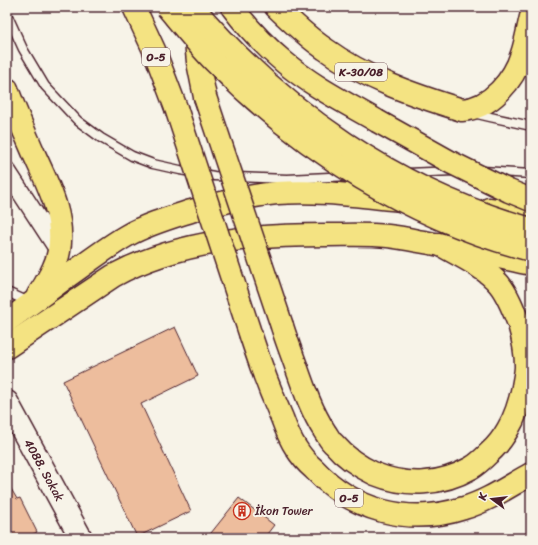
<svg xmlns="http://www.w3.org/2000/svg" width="538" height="545" font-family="Sriracha,sans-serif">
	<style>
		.building { fill: #edbd9d; stroke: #4a1f2b }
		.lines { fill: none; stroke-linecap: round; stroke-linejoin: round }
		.lane-casing { stroke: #4a1f2b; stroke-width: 11 }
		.street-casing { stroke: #4a1f2b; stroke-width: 20 }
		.secondary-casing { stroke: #4a1f2b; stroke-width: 25 }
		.primary-casing { stroke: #4a1f2b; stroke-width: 25 }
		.lane { stroke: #f7f3e8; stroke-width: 8 }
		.street { stroke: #f7f3e8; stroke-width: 17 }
		.secondary { stroke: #f7f3e8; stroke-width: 22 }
		.primary { stroke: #f4e382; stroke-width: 22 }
		.primary-bridge-casing { stroke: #4a1f2b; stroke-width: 25; stroke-linecap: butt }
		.primary-bridge { stroke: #f4e382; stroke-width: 22 }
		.labels { text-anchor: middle; stroke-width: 4; stroke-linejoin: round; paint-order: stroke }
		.shield { fill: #f7f3e8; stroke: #7e5f64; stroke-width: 1 }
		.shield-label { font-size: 11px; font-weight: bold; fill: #4a1f2b }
		.street-label { font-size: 12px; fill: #4a1f2b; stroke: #f7f3e8 }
		.poi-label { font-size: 12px; fill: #4a1f2b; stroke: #f7f3e8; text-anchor: start }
	</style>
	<rect width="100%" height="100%" fill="#f7f3e8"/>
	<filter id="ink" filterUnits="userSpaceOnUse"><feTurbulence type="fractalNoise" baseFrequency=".025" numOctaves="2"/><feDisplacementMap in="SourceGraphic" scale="8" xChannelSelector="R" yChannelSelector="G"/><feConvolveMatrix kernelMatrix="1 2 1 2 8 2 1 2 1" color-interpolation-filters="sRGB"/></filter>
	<g filter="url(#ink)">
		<g class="building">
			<polygon points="175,327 198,376 141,404 191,511 137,537 63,381"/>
			<polygon points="7,482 17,499 20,498 37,532 26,538 7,538"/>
			<polygon points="239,498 274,525 264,538 207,538"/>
		</g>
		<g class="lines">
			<g class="lane-casing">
				<g id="lane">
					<polyline points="7,14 23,49 45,86 78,121 101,138 132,156 153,164 180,170 214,176 287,179 350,176"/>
					<polyline points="473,113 490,117 531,126"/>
					<polyline points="483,171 531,174"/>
					<polyline points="407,173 454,171"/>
					<polyline points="7,292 29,302"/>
				</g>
			</g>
			<g class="street-casing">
				<polyline id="street" points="7,171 59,251"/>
			</g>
			<g class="secondary-casing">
				<polyline id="secondary" points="7,402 81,538"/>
			</g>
			<g class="primary-casing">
				<g id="primary">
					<polyline points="134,7 154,50 176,108"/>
					<path d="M232 7C247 27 265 46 284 62 312 86 346 103 377 121"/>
					<path d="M276 7C292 22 307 37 325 49 366 79 414 95 462 110 491 108 514 80 522 54 526 42 528 29 531 17"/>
					<polyline points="195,31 198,62 205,97"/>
					<path d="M7 89C15 111 25 133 34 154 48 185 65 216 59 251 57 264 46 284 38 295"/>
					<polyline points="489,209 531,215"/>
					<path d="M7 321C28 306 48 291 68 276 88 262 107 247 128 235 148 224 169 218 191 211 220 203 246 196 277 193 318 190 360 196 401 200"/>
					<path d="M282 326C286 339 291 352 296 366 304 389 312 412 325 432 328 436 330 441 334 444 345 457 360 467 375 474 407 487 441 485 471 468 478 464 484 458 489 453 497 446 503 438 508 429 516 416 520 402 523 387 524 380 526 373 526 366 526 352 523 338 519 324 514 311 508 295 499 284 485 267 458 255 439 244"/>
					<path d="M251 336C260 364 270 391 282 418 286 429 290 439 296 448 301 456 307 463 314 469 353 511 409 526 464 508 488 501 509 486 531 474"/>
					<path d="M7 347 113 276C179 240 255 235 328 235 348 235 368 234 388 236 398 237 408 239 418 241 456 247 494 256 531 264"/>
				</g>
			</g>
			<use href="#lane" class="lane"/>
			<use href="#street" class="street"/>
			<use href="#secondary" class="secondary"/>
			<use href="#primary" class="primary"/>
			<g class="primary-bridge-casing">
				<g id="primary-bridge">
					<path d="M167 7C183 26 199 46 217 64 303 151 412 219 531 250"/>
					<path d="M193 7C281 111 399 193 531 229"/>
					<polyline points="205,97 282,326"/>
					<polyline points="176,108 251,336"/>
					<polyline points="377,121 452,163 509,191 531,200"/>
				</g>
			</g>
			<use href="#primary-bridge" class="primary-bridge"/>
		</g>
	</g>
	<defs>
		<g id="building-ring" transform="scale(0.9)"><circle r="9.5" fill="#f7f3e8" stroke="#c8321e" stroke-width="1.5"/><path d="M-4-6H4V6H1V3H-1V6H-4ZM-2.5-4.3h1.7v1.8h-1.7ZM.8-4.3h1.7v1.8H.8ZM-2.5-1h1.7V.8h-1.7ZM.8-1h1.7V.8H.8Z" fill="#c8321e"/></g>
	</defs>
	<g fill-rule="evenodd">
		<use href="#building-ring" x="242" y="511"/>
	</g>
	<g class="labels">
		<g class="shield">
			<rect x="142" y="48" width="28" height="18" rx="3"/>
			<rect x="335" y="63" width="52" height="18" rx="3"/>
			<rect x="335" y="489" width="28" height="18" rx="3"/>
		</g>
		<g class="shield-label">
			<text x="156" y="61">O-5</text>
			<text x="361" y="76">K-30/08</text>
			<text x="349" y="502">O-5</text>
		</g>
		<g class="street-label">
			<text transform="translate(44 470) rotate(61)" y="4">4088. Sokak</text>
		</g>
		<g class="poi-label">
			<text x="255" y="515">İkon Tower</text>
		</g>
	</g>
	<rect width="538" height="545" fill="none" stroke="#f7f3e8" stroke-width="24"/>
	<rect x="12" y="12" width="514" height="521" fill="none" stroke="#4a1f2b" stroke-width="1.5" filter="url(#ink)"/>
	<g transform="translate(492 499) rotate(285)" stroke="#f7f3e8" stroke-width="3" paint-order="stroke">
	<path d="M0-3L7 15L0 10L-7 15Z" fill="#4a1f2b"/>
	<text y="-6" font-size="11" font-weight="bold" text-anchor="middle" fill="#4a1f2b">K</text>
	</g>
</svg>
